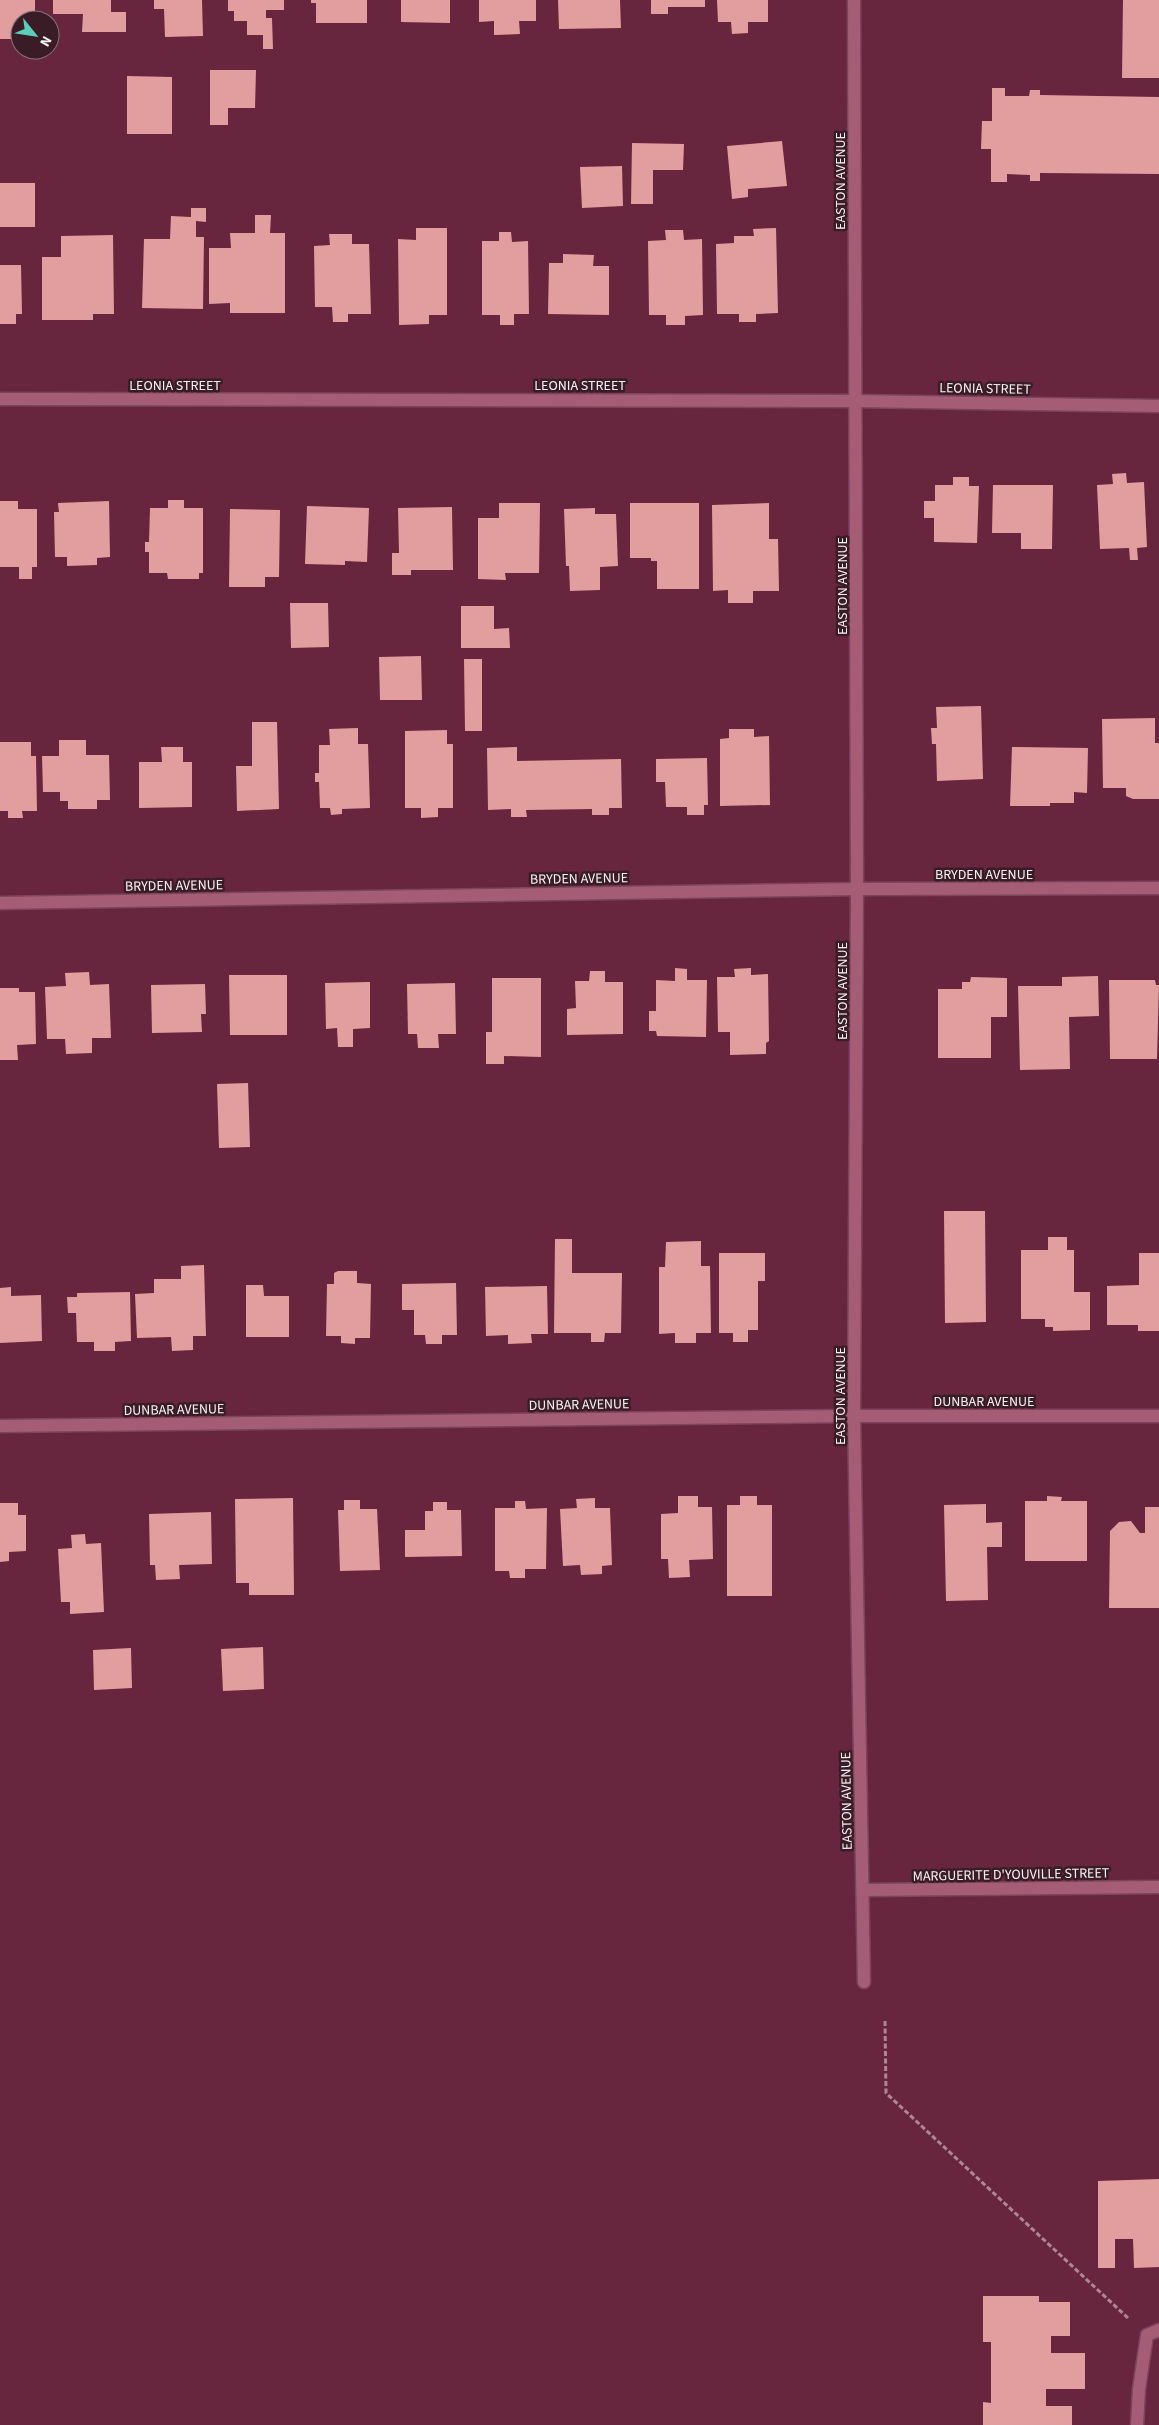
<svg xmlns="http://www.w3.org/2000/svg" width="1159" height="2425" font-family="'Source Sans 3',sans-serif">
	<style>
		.building { fill: #e29e9e }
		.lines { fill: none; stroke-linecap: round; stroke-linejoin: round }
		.minor-casing { stroke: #78455b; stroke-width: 15 }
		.path { stroke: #ad8794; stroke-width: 3; stroke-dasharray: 5 2.5; stroke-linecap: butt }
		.minor { stroke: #a55d75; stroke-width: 12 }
		.labels { text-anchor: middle; stroke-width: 5; stroke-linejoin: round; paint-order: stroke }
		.street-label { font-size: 14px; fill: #f9f1f3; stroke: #3a1c26 }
	</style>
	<rect width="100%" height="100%" fill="#68263e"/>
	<g class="building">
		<polygon points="0,0 35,0 35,20 20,20 20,39 0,39"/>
		<polygon points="53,0 111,0 111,12 126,12 126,32 82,32 83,14 53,14"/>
		<polygon points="154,0 202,0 203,36 165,37 164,9 154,9"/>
		<polygon points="228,0 284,0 284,10 266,10 266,18 272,18 273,49 263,49 263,35 247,35 247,21 234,21 234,11 228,11"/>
		<polygon points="311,0 367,0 367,23 316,23 316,3 311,3"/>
		<polygon points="401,0 450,0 450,23 401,22"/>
		<polygon points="479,0 536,0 536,21 519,21 520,34 494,35 494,21 479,22"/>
		<polygon points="558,0 620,0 621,28 559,29"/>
		<polygon points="651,0 705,0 705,7 668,7 668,14 651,14"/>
		<polygon points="717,0 768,0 768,22 748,22 748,33 732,34 731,22 718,22"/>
		<polygon points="1123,0 1159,0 1159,78 1122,78"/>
		<polygon points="210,70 256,70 255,108 228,108 228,125 210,125"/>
		<polygon points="127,76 172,77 172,134 127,134"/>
		<polygon points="992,88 1005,88 1005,96 1029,96 1030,90 1040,90 1040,95 1159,97 1159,174 1040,173 1040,181 1030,181 1030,175 1007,174 1007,182 991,182 991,149 981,149 982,121 992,121"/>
		<polygon points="782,141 787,186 748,189 748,197 732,199 727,146"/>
		<polygon points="632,143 684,144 683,170 653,170 653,204 631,204"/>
		<polygon points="622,166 623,206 582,208 580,167"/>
		<rect x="0" y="183" width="35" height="44"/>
		<polygon points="191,208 206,208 206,222 196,221 196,237 204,237 203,309 142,308 144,239 170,239 171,216 191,217"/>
		<polygon points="255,215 271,215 270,233 285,233 285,313 230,313 230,303 209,304 209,248 231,248 230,233 255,233"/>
		<polygon points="416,228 447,228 447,315 429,315 429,324 399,325 398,239 416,240"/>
		<polygon points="776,228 778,313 756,314 756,322 739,322 739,314 717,314 716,244 734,243 734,236 754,236 753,229"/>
		<polygon points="665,230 683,230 684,240 702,239 703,315 685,316 685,325 666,325 666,315 649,315 648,241 666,240"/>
		<polygon points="499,232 511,232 512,242 528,241 529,314 514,314 514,325 500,325 500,315 482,315 482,241 499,241"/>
		<polygon points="329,234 352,234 352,244 369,244 371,314 348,314 348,322 333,322 332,307 315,307 314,246 330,245"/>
		<polygon points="113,235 114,314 93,314 93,320 42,320 42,257 61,257 61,236"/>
		<polygon points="563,254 594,255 593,266 609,266 609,315 548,314 549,263 563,263"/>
		<polygon points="0,265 21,265 22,314 16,314 16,324 0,324"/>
		<polygon points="1126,473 1127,483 1144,482 1147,547 1137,548 1138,560 1130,560 1129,548 1100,549 1097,485 1113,484 1112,474"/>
		<polygon points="953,477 969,477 969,486 979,486 977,543 934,542 934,518 924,518 924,501 935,501 935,485 953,485"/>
		<polygon points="993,485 1053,485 1052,549 1021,549 1021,533 992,533"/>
		<polygon points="168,500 184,500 184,508 203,508 203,573 199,573 199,579 168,579 167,573 149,573 149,552 145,552 145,542 149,542 150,508 168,508"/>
		<polygon points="0,501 18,501 18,509 37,509 37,567 32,567 32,579 19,579 19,567 0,567"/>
		<polygon points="109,501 110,557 97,558 97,565 67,566 67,557 55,557 54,512 59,512 58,503"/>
		<polygon points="499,503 540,503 539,573 505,573 506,580 478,579 478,518 499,518"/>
		<polygon points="630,503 699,503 699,589 657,589 657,561 651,561 651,558 630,558"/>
		<polygon points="769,503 769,539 778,539 779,591 753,591 753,603 728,603 728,590 713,591 712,505"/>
		<polygon points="307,506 369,508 367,562 345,561 345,565 305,564"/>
		<polygon points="452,507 453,570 411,570 411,575 392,575 392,553 399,553 398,508"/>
		<polygon points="595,508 595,514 616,514 618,566 600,567 600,590 570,591 569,566 566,566 564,509"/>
		<polygon points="230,509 280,510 279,577 265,577 265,587 229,587"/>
		<polygon points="290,603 328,603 329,647 291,648"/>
		<polygon points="461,606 494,606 494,629 509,628 510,648 461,648"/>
		<polygon points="421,656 422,700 380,700 379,657"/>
		<polygon points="464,659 482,659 482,731 465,731"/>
		<polygon points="981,706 983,779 937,781 936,744 932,744 931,728 937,728 936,707"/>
		<polygon points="1155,718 1155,743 1159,743 1159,799 1133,799 1126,796 1126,788 1103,788 1102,719"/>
		<polygon points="252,722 277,722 279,809 237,811 236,766 252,766"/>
		<polygon points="358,728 358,744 368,744 370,808 342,809 342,814 331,815 330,808 320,808 319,782 315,782 315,773 319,773 319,745 330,745 329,729"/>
		<polygon points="729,729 754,729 754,737 769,736 770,805 720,806 720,739 729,738"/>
		<polygon points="447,730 447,744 453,744 453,808 438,808 438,817 421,818 421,808 405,808 405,731"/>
		<polygon points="59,740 86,740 86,755 109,755 110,800 97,800 97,809 68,809 68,801 60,801 60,792 43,792 42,756 59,756"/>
		<polygon points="0,742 31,742 31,756 36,756 37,811 22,811 23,818 8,818 8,811 0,811"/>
		<polygon points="161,747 183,747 183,762 192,762 192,807 139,808 139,762 162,762"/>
		<polygon points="517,747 517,761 621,759 622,808 609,808 609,815 592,815 592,809 526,810 527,817 511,817 511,809 488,810 487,748"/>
		<polygon points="1012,747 1088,748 1087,793 1074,792 1074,803 1050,803 1050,806 1010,806"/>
		<polygon points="707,758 708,805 704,805 704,815 687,815 687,807 666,807 665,782 656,782 656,759"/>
		<polygon points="675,968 687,969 687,980 707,980 706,1037 657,1036 656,1031 649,1031 649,1011 656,1011 656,980 675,981"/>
		<polygon points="751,968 751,975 768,974 769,1041 766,1043 766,1054 730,1055 730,1032 718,1032 717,977 735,977 734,969"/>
		<polygon points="590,971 605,971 605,982 623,982 623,1034 567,1035 567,1009 576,1008 575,981 589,981"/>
		<polygon points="89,972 90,985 109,984 111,1038 92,1038 92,1053 66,1054 65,1039 47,1039 45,987 66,986 65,973"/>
		<polygon points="229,975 287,975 287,1035 230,1035"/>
		<polygon points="1098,976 1099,1016 1069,1017 1070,1069 1020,1070 1018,986 1062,986 1062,977"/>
		<polygon points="971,977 1007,978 1007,1017 991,1017 991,1058 938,1058 938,989 962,989 962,982 970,982"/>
		<polygon points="492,978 541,978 541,1057 504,1056 504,1064 486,1064 486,1032 492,1032"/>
		<polygon points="1109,980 1155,980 1156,985 1159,985 1157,1059 1110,1059"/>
		<polygon points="370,982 370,1028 353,1029 353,1047 338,1047 337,1028 326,1029 325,983"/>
		<polygon points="455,983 456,1034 438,1034 439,1048 418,1048 417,1034 408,1034 407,984"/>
		<polygon points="205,984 206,1014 201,1014 202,1032 152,1033 151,985"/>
		<polygon points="0,988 19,988 19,992 35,992 36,1044 17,1045 18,1060 0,1060"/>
		<polygon points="248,1083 250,1147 219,1148 217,1084"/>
		<polygon points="944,1211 985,1211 986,1322 945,1323"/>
		<polygon points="1048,1237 1067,1237 1067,1250 1074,1250 1074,1292 1090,1292 1090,1330 1053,1331 1053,1327 1045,1327 1045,1319 1021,1319 1021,1250 1048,1250"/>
		<polygon points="555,1239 572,1239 572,1273 622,1273 621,1333 605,1333 604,1342 591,1342 591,1333 554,1333"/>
		<polygon points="701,1241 701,1266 710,1266 711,1333 696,1333 696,1343 675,1343 675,1333 659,1334 659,1267 665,1267 666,1242"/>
		<polygon points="719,1253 765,1253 765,1281 758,1281 758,1330 748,1330 748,1342 733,1342 733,1333 719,1333"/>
		<polygon points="1139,1253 1159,1253 1159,1331 1138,1331 1138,1325 1107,1325 1107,1286 1139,1285"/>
		<polygon points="204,1265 206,1336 193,1336 193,1350 172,1351 171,1337 137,1338 135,1294 154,1293 154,1279 181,1279 181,1266"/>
		<polygon points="338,1271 357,1271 357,1283 371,1284 370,1338 355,1338 355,1344 341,1343 341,1336 326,1336 327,1284 334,1284 334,1273"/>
		<polygon points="456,1283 457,1335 442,1335 442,1344 426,1344 425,1335 414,1335 414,1310 402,1310 402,1284"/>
		<polygon points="246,1285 263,1285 264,1296 289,1296 289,1337 246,1337"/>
		<polygon points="547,1286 548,1334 531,1334 532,1343 508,1344 508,1335 486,1336 485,1287"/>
		<polygon points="11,1287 11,1296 41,1295 42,1341 0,1343 0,1288"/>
		<polygon points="130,1292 131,1341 115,1342 115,1351 94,1351 94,1342 77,1342 76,1313 68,1313 67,1297 77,1297 77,1293"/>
		<polygon points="678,1496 698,1496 698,1507 712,1507 713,1559 689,1560 690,1577 669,1578 668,1559 661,1559 661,1514 678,1513"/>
		<polygon points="740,1496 757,1496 757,1505 772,1505 772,1596 727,1596 727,1505 740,1505"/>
		<polygon points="1047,1496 1062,1497 1061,1501 1087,1501 1087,1561 1025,1561 1025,1501 1047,1501"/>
		<polygon points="293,1498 294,1595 249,1595 249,1583 236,1583 235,1499"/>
		<polygon points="595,1498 595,1508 610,1508 612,1565 602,1566 602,1574 581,1575 580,1565 563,1566 560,1509 577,1508 576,1499"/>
		<polygon points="344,1500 360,1500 360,1509 377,1509 380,1570 340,1571 338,1510 344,1510"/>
		<polygon points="515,1501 525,1501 526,1509 547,1508 546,1569 525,1569 525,1578 510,1578 509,1571 495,1571 495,1508 515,1508"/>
		<polygon points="433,1502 447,1502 447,1510 461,1510 462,1556 405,1557 405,1530 425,1530 425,1511 433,1511"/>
		<polygon points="0,1503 18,1503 18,1515 26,1515 26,1551 9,1552 9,1561 0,1562"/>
		<polygon points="986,1504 986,1523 1002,1522 1002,1547 987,1547 988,1600 946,1601 944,1505"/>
		<polygon points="1145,1507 1159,1507 1159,1608 1109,1608 1110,1531 1119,1522 1131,1521 1140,1533 1145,1533"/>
		<polygon points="211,1512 212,1564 179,1565 180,1579 156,1580 155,1565 150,1565 149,1514"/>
		<polygon points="85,1534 86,1544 101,1543 104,1612 70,1614 70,1602 61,1602 58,1549 72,1548 71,1535"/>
		<polygon points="263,1647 264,1689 223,1691 221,1649"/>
		<polygon points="131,1648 132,1688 94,1690 93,1650"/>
		<polygon points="1159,2179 1159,2267 1134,2268 1133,2239 1115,2239 1115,2268 1098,2268 1098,2181"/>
		<polygon points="983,2296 1039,2296 1039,2302 1070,2302 1070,2336 1051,2336 1051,2353 1085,2353 1085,2389 1046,2389 1046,2406 1072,2406 1072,2425 983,2425 983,2402 991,2403 991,2342 983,2342"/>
	</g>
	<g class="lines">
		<g class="minor-casing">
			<g id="minor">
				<polyline points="854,0 857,889 854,1416 864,1982"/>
				<polyline points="0,399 857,401 1159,406"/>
				<polyline points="0,903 857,889 1159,888"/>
				<polyline points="0,1426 854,1416 1159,1416"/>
				<polyline points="863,1890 1159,1887"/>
				<polyline points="1137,2425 1139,2389 1147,2335 1159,2330"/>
			</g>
		</g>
		<polyline class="path" points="885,2021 886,2093 1128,2318"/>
		<use href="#minor" class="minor"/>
	</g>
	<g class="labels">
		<g class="street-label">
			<text transform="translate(840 181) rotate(-90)" y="5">EASTON AVENUE</text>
			<text x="175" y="390">LEONIA STREET</text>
			<text x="580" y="390">LEONIA STREET</text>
			<text transform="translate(985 388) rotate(1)" y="5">LEONIA STREET</text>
			<text transform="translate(842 586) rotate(-90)" y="5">EASTON AVENUE</text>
			<text x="984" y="879">BRYDEN AVENUE</text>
			<text transform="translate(579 878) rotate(-1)" y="5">BRYDEN AVENUE</text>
			<text transform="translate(174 885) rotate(-1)" y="5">BRYDEN AVENUE</text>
			<text transform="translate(842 991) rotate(-90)" y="5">EASTON AVENUE</text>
			<text transform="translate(840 1396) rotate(-90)" y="5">EASTON AVENUE</text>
			<text x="984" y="1406">DUNBAR AVENUE</text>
			<text transform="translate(579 1404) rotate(-1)" y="5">DUNBAR AVENUE</text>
			<text transform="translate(174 1409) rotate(-1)" y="5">DUNBAR AVENUE</text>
			<text transform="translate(846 1801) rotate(-91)" y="5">EASTON AVENUE</text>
			<text transform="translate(1011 1874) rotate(-1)" y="5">MARGUERITE D'YOUVILLE STREET</text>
		</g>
	</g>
	<g transform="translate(35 35) rotate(120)"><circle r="24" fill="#3a1c26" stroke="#867178"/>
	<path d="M0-4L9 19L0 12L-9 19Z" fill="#5cceba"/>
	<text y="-8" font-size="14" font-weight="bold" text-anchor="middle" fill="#f9f1f3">N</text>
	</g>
</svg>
